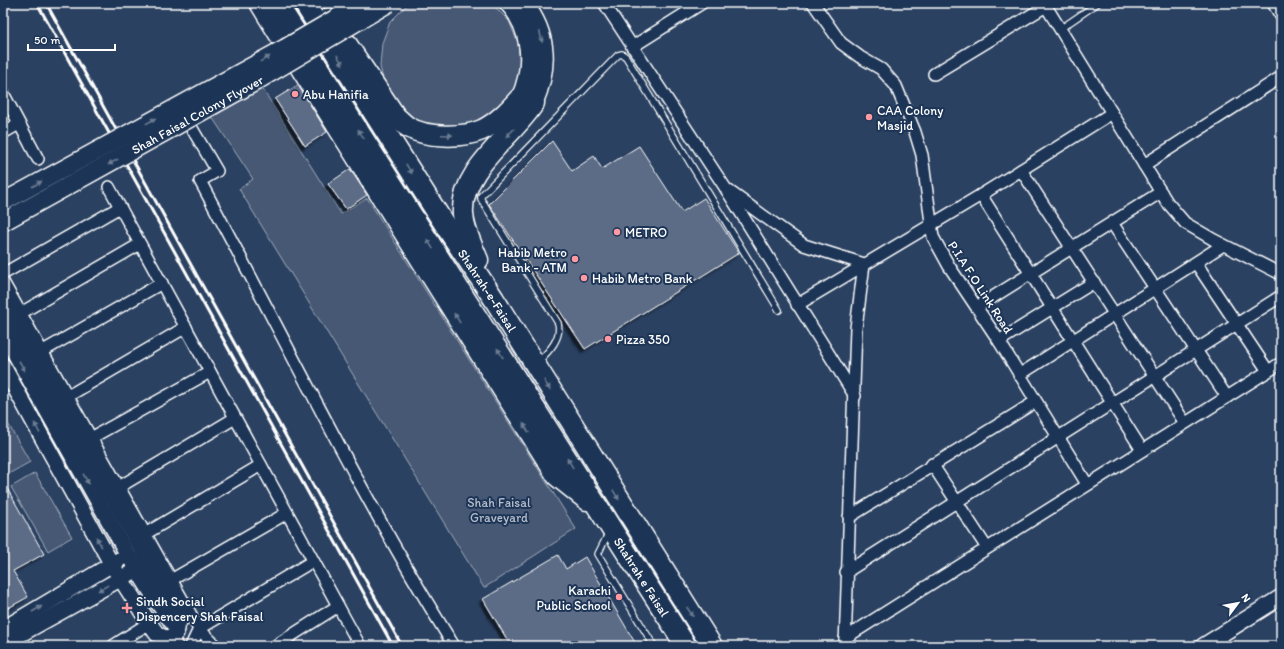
<svg xmlns="http://www.w3.org/2000/svg" width="1284" height="649" font-family="Itim,sans-serif">
	<style>
		.green { fill: #465975; stroke: #a2acba }
		.building { fill: #5b6c86; stroke: #fff; filter: url(#shadow) }
		.lines { fill: none; stroke-linecap: round; stroke-linejoin: round }
		.lane-casing { stroke: #fff; stroke-width: 8 }
		.street-casing { stroke: #fff; stroke-width: 14 }
		.secondary-casing { stroke: #fff; stroke-width: 18 }
		.primary-casing { stroke: #fff; stroke-width: 20 }
		.highway-casing { stroke: #fff; stroke-width: 23 }
		.lane { stroke: #1d3557; stroke-width: 5.5 }
		.street { stroke: #1d3557; stroke-width: 11 }
		.secondary { stroke: #1d3557; stroke-width: 15 }
		.primary { stroke: #1d3557; stroke-width: 17 }
		.highway { stroke: #1d3557; stroke-width: 20 }
		.rail { stroke: #fff; stroke-width: 3 }
		.primary-bridge-casing { stroke: #fff; stroke-width: 20; stroke-linecap: butt }
		.primary-bridge { stroke: #1d3557; stroke-width: 17 }
		.oneway { fill: #6c7c92 }
		.poi-dot { fill: #ff9aa2; stroke: #1d3557; stroke-width: 1.5 }
		.labels { text-anchor: middle; stroke-width: 4; stroke-linejoin: round; paint-order: stroke }
		.poi-label { font-size: 13px; fill: #fff; stroke: #1d3557; text-anchor: start }
		.street-label { font-size: 13px; fill: #fff; stroke: #1d3557 }
		.park-label { font-size: 13px; fill: #b5bdc8; stroke: #1d3557 }
	</style>
	<defs>
		<filter id="shadow"><feDropShadow dx="-3.5" dy="3.5" stdDeviation="1" flood-color="#0009"/></filter>
	</defs>
	<rect width="100%" height="100%" fill="#2a4161"/>
	<filter id="ink" filterUnits="userSpaceOnUse"><feTurbulence type="fractalNoise" baseFrequency=".025" numOctaves="2"/><feDisplacementMap in="SourceGraphic" scale="8" xChannelSelector="R" yChannelSelector="G"/><feConvolveMatrix kernelMatrix="1 2 1 2 8 2 1 2 1" color-interpolation-filters="sRGB"/></filter>
	<g filter="url(#ink)">
		<g class="green">
			<polygon points="409,3 491,3 509,21 518,43 520,66 515,89 502,109 460,130 415,121 397,107 385,88 380,66 382,43 390,22"/>
			<polygon points="262,88 341,214 367,198 576,529 484,588 239,189 253,179 212,117"/>
			<polygon points="3,415 30,462 3,477"/>
			<polygon points="35,473 72,537 48,551 11,487"/>
		</g>
		<g class="building">
			<polygon points="298,85 327,132 305,146 275,99"/>
			<polygon points="552,141 572,171 594,156 602,169 639,146 682,212 704,198 739,253 585,349 489,204"/>
			<polygon points="350,169 367,195 346,209 328,184"/>
			<polygon points="3,481 44,554 13,571 28,597 3,611"/>
			<polygon points="558,555 566,569 585,557 637,646 511,646 483,599"/>
		</g>
		<g class="lines">
			<g class="lane-casing">
				<g id="lane">
					<polyline points="1060,29 1098,3"/>
					<path d="M538 362C548 352 562 339 558 323L481 199V196L618 55 622 54 626 57 779 310"/>
					<polyline points="609,532 598,554 654,646"/>
				</g>
			</g>
			<g class="street-casing">
				<g id="street">
					<polyline points="604,3 726,189 855,396"/>
					<polyline points="813,3 841,43 860,57 881,69 896,86 915,132 922,155 933,237 949,266 999,341 1087,484"/>
					<polyline points="1044,3 1167,202 1185,223 1214,240 1281,274"/>
					<polyline points="1273,3 1281,16"/>
					<polyline points="632,47 702,3"/>
					<polyline points="934,74 1046,6"/>
					<polyline points="3,93 38,159"/>
					<path d="M187 120 217 171 200 181C284 336 360 496 454 646"/>
					<polyline points="3,133 19,124"/>
					<polyline points="1144,165 1281,77"/>
					<polyline points="1021,170 1185,423"/>
					<polyline points="109,187 360,646"/>
					<polyline points="726,189 804,245 864,264 856,328 845,646"/>
					<polyline points="981,195 1142,450"/>
					<polyline points="1112,223 1227,397"/>
					<polyline points="1196,263 1268,371"/>
					<polyline points="3,274 120,207"/>
					<polyline points="3,282 199,629 216,646"/>
					<polyline points="797,305 981,195 1112,113"/>
					<polyline points="977,307 1161,192"/>
					<polyline points="21,313 140,244"/>
					<polyline points="999,341 1094,282"/>
					<polyline points="43,351 162,283"/>
					<polyline points="1019,375 1223,245"/>
					<polyline points="68,396 186,327"/>
					<polyline points="91,438 210,372"/>
					<polyline points="932,464 987,548"/>
					<polyline points="119,487 235,418"/>
					<polyline points="849,517 1035,402"/>
					<polyline points="145,534 261,465"/>
					<polyline points="846,572 1281,296"/>
					<polyline points="171,580 287,513"/>
					<polyline points="172,637 177,646"/>
					<polyline points="845,638 1281,363"/>
					<polyline points="113,646 149,623"/>
					<polyline points="191,646 199,629 313,561"/>
					<polyline points="275,646 338,606"/>
				</g>
			</g>
			<g class="secondary-casing">
				<g id="secondary">
					<polyline points="3,332 128,555 158,603 177,629"/>
					<polyline points="3,366 112,565 149,623 157,634 165,638 172,637 176,633 178,622"/>
					<polyline points="3,629 119,560"/>
					<polyline points="3,644 129,574"/>
					<polyline points="1203,646 1281,597"/>
				</g>
			</g>
			<g class="primary-casing">
				<g id="primary">
					<path d="M508 3C532 29 534 66 520 98"/>
					<path d="M524 3C549 35 549 67 534 103"/>
					<polyline points="3,304 169,595 174,607 178,622"/>
				</g>
			</g>
			<g class="highway-casing">
				<g id="highway">
					<polyline points="260,3 287,47"/>
					<path id="s1" d="M277 3 686 646"/>
					<path id="s2" d="M304 3 450 233 494 299 712 646"/>
					<path d="M329 18 396 117C400 120 403 124 408 127 426 138 463 138 482 130 497 123 509 110 520 98"/>
					<polyline points="295,59 557,476 587,500"/>
					<path d="M478 260C472 245 464 230 463 214 460 169 513 137 534 103"/>
				</g>
			</g>
			<use href="#lane" class="lane"/>
			<use href="#street" class="street"/>
			<use href="#secondary" class="secondary"/>
			<use href="#primary" class="primary"/>
			<use href="#highway" class="highway"/>
			<g class="rail">
				<polyline points="37,3 393,646"/>
				<polyline points="46,3 402,646"/>
			</g>
			<g class="primary-bridge-casing">
				<g id="primary-bridge">
					<polyline points="3,202 285,48 362,3"/>
					<path id="s3" d="M3 222 257 81 389 3"/>
				</g>
			</g>
			<use href="#primary-bridge" class="primary-bridge"/>
		</g>
		<defs><path id="oneway-solid" d="M-6-.8H1V-3.2L6.5 0L1 3.2V.8H-6Z"/></defs>
		<g class="oneway">
			<use href="#oneway-solid" transform="translate(541 37) rotate(77)"/>
			<use href="#oneway-solid" transform="translate(265 59) rotate(-29)"/>
			<use href="#oneway-solid" transform="translate(340 60) rotate(58)"/>
			<use href="#oneway-solid" transform="translate(151 121) rotate(-29)"/>
			<use href="#oneway-solid" transform="translate(510 133) rotate(135)"/>
			<use href="#oneway-solid" transform="translate(361 134) rotate(-123)"/>
			<use href="#oneway-solid" transform="translate(447 135) rotate(2)"/>
			<use href="#oneway-solid" transform="translate(113 162) rotate(151)"/>
			<use href="#oneway-solid" transform="translate(409 169) rotate(58)"/>
			<use href="#oneway-solid" transform="translate(37 184) rotate(-29)"/>
			<use href="#oneway-solid" transform="translate(430 244) rotate(-122)"/>
			<use href="#oneway-solid" transform="translate(457 318) rotate(-122)"/>
			<use href="#oneway-solid" transform="translate(500 353) rotate(-122)"/>
			<use href="#oneway-solid" transform="translate(22 366) rotate(61)"/>
			<use href="#oneway-solid" transform="translate(547 385) rotate(58)"/>
			<use href="#oneway-solid" transform="translate(37 428) rotate(-118)"/>
			<use href="#oneway-solid" transform="translate(526 428) rotate(-122)"/>
			<use href="#oneway-solid" transform="translate(570 463) rotate(-122)"/>
			<use href="#oneway-solid" transform="translate(86 479) rotate(61)"/>
			<use href="#oneway-solid" transform="translate(616 495) rotate(58)"/>
			<use href="#oneway-solid" transform="translate(99 542) rotate(-119)"/>
			<use href="#oneway-solid" transform="translate(103 588) rotate(151)"/>
			<use href="#oneway-solid" transform="translate(37 609) rotate(-30)"/>
			<use href="#oneway-solid" transform="translate(690 612) rotate(57)"/>
		</g>
	</g>
	<g class="poi-dot">
		<circle cx="295" cy="94" r="4"/>
		<circle cx="869" cy="117" r="4"/>
		<circle cx="617" cy="232" r="4"/>
		<circle cx="575" cy="259" r="4"/>
		<circle cx="584" cy="278" r="4"/>
		<circle cx="608" cy="339" r="4"/>
		<circle cx="619" cy="597" r="4"/>
		<path d="M125 602h4v4h4v4h-4v4h-4v-4h-4v-4h4z"/>
	</g>
	<g class="labels">
		<g class="poi-label">
			<text x="303" y="99">Abu Hanifia</text>
			<text x="877" y="115">CAA Colony<tspan x="877" dy="15">Masjid</tspan></text>
			<text x="625" y="237">METRO</text>
			<text x="567" y="257" text-anchor="end">Habib Metro<tspan x="567" dy="15">Bank - ATM</tspan></text>
			<text x="592" y="283">Habib Metro Bank</text>
			<text x="616" y="344">Pizza 350</text>
			<text x="611" y="595" text-anchor="end">Karachi<tspan x="611" dy="15">Public School</tspan></text>
			<text x="136" y="606">Sindh Social<tspan x="136" dy="15">Dispencery Shah Faisal</tspan></text>
		</g>
		<g class="street-label">
			<text dy="5" stroke="none"><textPath href="#s3" startOffset="222">Shah Faisal Colony Flyover</textPath></text>
			<text transform="translate(981 287) rotate(57)" y="5">P.I.A F.O Link Road</text>
			<text dy="5" stroke="none"><textPath href="#s2" startOffset="341">Shahrah-e-Faisal</textPath></text>
			<text dy="5" stroke="none"><textPath href="#s1" startOffset="680">Shahrah e Faisal</textPath></text>
		</g>
		<g class="park-label">
			<text x="499" y="507">Shah Faisal<tspan x="499" dy="15">Graveyard</tspan></text>
		</g>
	</g>
	<rect width="1284" height="649" fill="none" stroke="#1d3557" stroke-width="16"/>
	<rect x="8" y="8" width="1268" height="633" fill="none" stroke="#fff" stroke-width="1.5" filter="url(#ink)"/>
	<g transform="translate(1238 603) rotate(58)" stroke="#1d3557" stroke-width="3" paint-order="stroke">
	<path d="M0-3L7 15L0 10L-7 15Z" fill="#ffffff"/>
	<text y="-6" font-size="11" font-weight="bold" text-anchor="middle" fill="#ffffff">N</text>
	</g>
	<path d="M28 44v6h87v-6" fill="none" stroke="#ffffff" stroke-width="2"/>
	<text x="34" y="44" font-size="12" fill="#ffffff" stroke="#1d3557" stroke-width="3" paint-order="stroke">50 m</text>
</svg>
